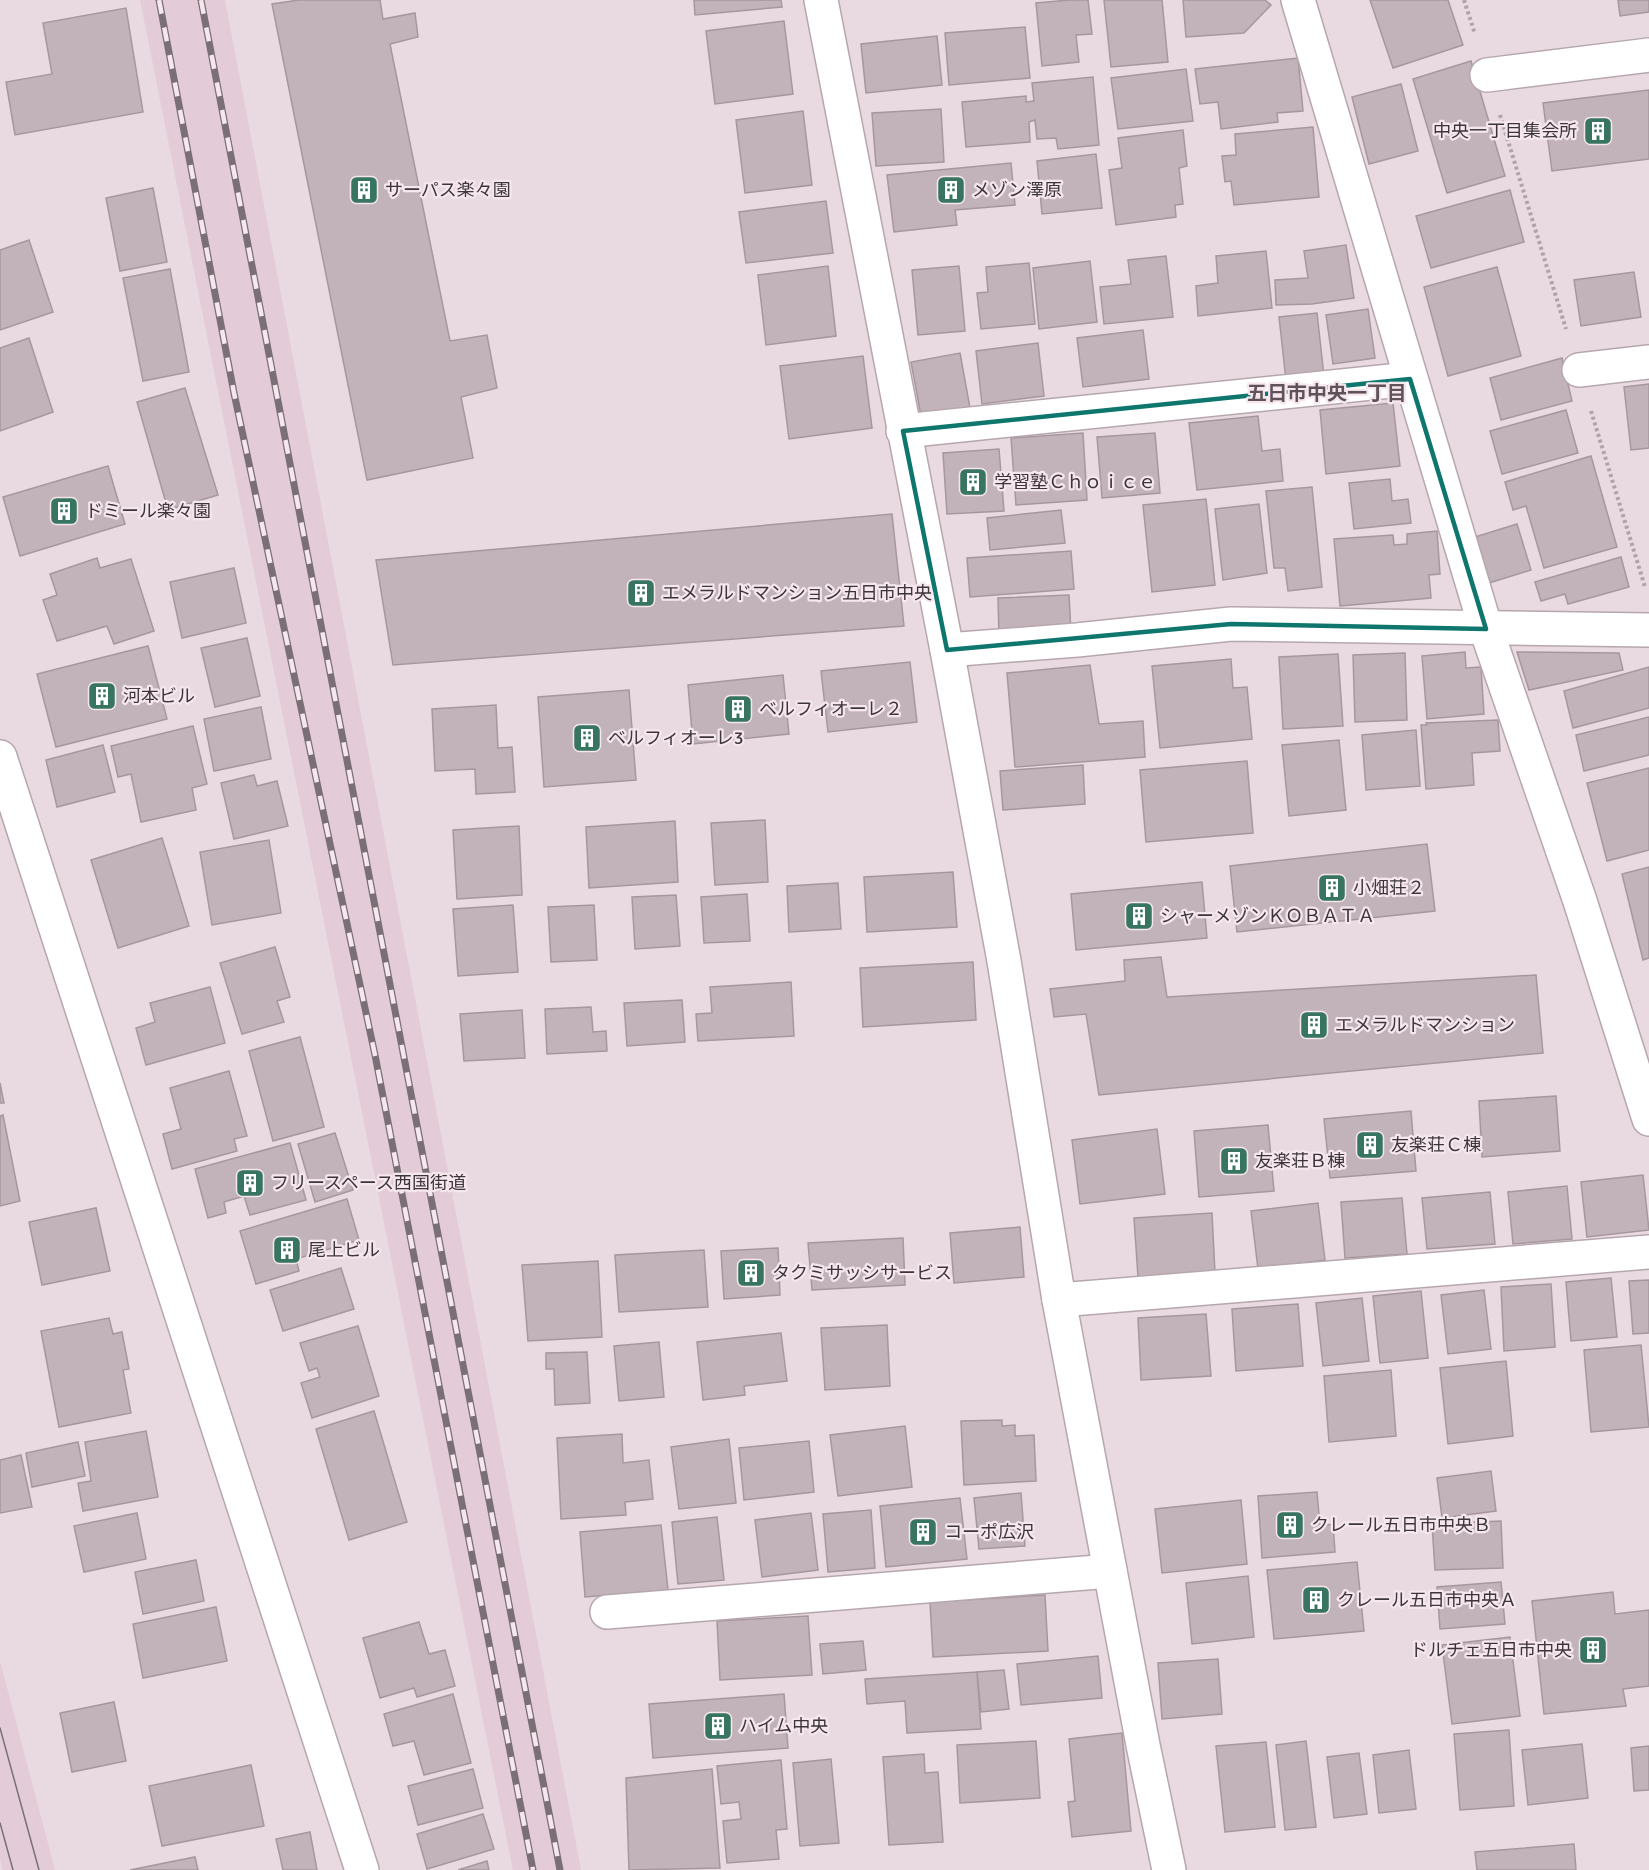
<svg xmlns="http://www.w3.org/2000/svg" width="1649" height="1870" font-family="Signika,'Noto Sans JP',sans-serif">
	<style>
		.built { fill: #e3ccd8 }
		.building { fill: #c2b3bb; stroke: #a6979f; stroke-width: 1.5 }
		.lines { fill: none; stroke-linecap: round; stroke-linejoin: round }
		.minor-casing { stroke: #b6a7ae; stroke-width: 36 }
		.path { stroke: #afa2a8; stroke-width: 4; stroke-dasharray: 3 3; stroke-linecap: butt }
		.minor { stroke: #fff; stroke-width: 33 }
		.tram { stroke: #796f74; stroke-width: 1.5 }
		.rail-casing { stroke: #796f74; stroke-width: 7 }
		.rail { stroke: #f6e7ee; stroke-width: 4.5; stroke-dasharray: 14; stroke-linecap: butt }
		.marked { fill: none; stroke: #0f766e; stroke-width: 4.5; stroke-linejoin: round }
		.labels { text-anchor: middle; stroke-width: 4.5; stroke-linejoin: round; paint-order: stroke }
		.poi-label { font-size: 18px; fill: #3c3639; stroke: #f6e7ee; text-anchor: start }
		.neighbourhood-label { font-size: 20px; font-weight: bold; fill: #5f5258; stroke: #f6e7ee }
	</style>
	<rect width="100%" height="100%" fill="#e9d9e1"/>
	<g class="built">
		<polygon points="140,0 225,0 581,1870 513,1870"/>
		<polygon points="0,1661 55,1870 3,1870 0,1859"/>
	</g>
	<g class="building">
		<polygon points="299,0 380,0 383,19 415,13 418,37 390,44 450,341 487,335 497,388 461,397 473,458 367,480 272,4"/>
		<polygon points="694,0 781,0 782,7 695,15"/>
		<polygon points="1069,0 1088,0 1092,34 1076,35 1079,62 1042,66 1036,3"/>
		<polygon points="1104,0 1162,0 1168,62 1111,67"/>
		<polygon points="1183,0 1265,0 1271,5 1244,33 1186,37"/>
		<polygon points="1370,0 1448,0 1463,45 1393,68"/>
		<polygon points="1618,0 1649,0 1649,12 1620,16"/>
		<polygon points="126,8 143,112 15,135 6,82 52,74 43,23"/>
		<polygon points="784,21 793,94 715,104 706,31"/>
		<polygon points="1025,27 1030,78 949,85 945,33"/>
		<polygon points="937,36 942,85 866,93 861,44"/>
		<polygon points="1298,58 1303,111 1277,113 1278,122 1221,129 1218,102 1200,104 1195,69"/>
		<polygon points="1471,61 1505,176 1447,193 1413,79"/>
		<polygon points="1186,69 1193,121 1118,129 1111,78"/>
		<polygon points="1093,77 1099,145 1058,149 1056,138 1037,139 1035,120 1029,122 1030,142 966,147 962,102 1026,96 1026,102 1034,101 1032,83"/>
		<polygon points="1401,84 1418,151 1369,164 1352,97"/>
		<polygon points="1649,90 1649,159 1552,171 1543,103"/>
		<polygon points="941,109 944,162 876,166 872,113"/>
		<polygon points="803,111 812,185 745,193 736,120"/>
		<polygon points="1313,127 1319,197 1234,205 1231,181 1225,182 1222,156 1236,155 1235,134"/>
		<polygon points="1183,130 1187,166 1179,168 1183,204 1175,205 1176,217 1116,225 1109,170 1122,168 1118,138"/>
		<polygon points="1096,154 1102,208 1042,214 1037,161"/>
		<polygon points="1011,163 1015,205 955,210 957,225 894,232 887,175"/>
		<polygon points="153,188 167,262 120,271 106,198"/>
		<polygon points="1510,190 1524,242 1431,268 1416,216"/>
		<polygon points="826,201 833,253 746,263 739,212"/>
		<polygon points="29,240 53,312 0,330 0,250"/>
		<polygon points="1346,245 1354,298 1312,304 1276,305 1275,280 1308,278 1304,251"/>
		<polygon points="1266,251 1272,308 1198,316 1196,286 1218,283 1216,256"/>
		<polygon points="1166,256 1173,317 1104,324 1100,287 1131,284 1128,260"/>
		<polygon points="1090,261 1097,322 1039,329 1033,268"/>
		<polygon points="1029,263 1035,324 981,329 977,293 988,292 986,267"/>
		<polygon points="828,266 836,336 766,345 758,275"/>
		<polygon points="959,266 965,331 918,335 912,270"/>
		<polygon points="1497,267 1521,356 1448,376 1424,287"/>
		<polygon points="170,269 189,372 143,381 123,278"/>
		<polygon points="1634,272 1641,317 1581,326 1574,280"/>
		<polygon points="1368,309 1375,358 1333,364 1326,315"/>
		<polygon points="1317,313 1324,376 1286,380 1279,317"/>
		<polygon points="1143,330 1149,379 1083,387 1077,338"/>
		<polygon points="29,338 53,412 0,431 0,348"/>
		<polygon points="1038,343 1044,396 982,404 976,351"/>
		<polygon points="960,353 970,408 921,416 911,362"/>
		<polygon points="863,356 872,428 789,439 780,366"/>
		<polygon points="1562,358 1572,401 1501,420 1490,378"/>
		<polygon points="1649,384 1649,448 1631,450 1624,387"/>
		<polygon points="185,388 218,495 168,510 137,402"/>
		<polygon points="1393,403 1400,466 1326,474 1320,410"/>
		<polygon points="1566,410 1578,453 1502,474 1490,431"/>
		<polygon points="1258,416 1262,451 1280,449 1283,481 1197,490 1189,423"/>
		<polygon points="1083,433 1087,500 1016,505 1011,438"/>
		<polygon points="1155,433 1160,493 1102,498 1097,437"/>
		<polygon points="999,449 1004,511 947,514 943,453"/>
		<polygon points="1591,456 1617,547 1544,568 1526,506 1513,510 1505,482"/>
		<polygon points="108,466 125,524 20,556 3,497"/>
		<polygon points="1390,479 1392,501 1408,499 1411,523 1354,529 1349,483"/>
		<polygon points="1312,487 1322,587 1288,591 1285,568 1274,568 1266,491"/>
		<polygon points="1206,499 1215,585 1152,592 1143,505"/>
		<polygon points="1259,504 1267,573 1223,580 1215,509"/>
		<polygon points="1061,510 1065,543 990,550 987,518"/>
		<polygon points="892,514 904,626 393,665 376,560"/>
		<polygon points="1517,524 1531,570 1489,583 1475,537"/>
		<polygon points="1437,531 1440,574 1429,575 1431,598 1340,606 1334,539 1393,535 1394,545 1407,544 1407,534"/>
		<polygon points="1071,551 1074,589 970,597 967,558"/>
		<polygon points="1621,557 1629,587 1568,604 1565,594 1541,601 1535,582"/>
		<polygon points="97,558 100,568 131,559 154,631 114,644 107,626 57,641 43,600 57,595 50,574"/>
		<polygon points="234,568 246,623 182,638 170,582"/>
		<polygon points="1069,595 1071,632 999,636 998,598"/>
		<polygon points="247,638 260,696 215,707 201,648"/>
		<polygon points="148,646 167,719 56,747 37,674"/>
		<polygon points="1465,652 1466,668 1481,667 1484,714 1427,719 1422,656"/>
		<polygon points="1517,652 1619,653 1623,670 1529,690"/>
		<polygon points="1405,653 1407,720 1355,722 1353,655"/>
		<polygon points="1338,654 1343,726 1283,729 1279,657"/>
		<polygon points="1231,659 1233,688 1247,687 1252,739 1160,748 1152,666"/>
		<polygon points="910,662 917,722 828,732 821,671"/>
		<polygon points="1090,665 1099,724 1143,721 1145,757 1015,767 1007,673"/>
		<polygon points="1649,667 1649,708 1573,728 1564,691"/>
		<polygon points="783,675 789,734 693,744 688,685"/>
		<polygon points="629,690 636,780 544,787 538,697"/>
		<polygon points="496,705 498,748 512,747 515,792 476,794 475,769 435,771 432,709"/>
		<polygon points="261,707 271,759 214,771 204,719"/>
		<polygon points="1649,717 1649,755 1584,771 1576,735"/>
		<polygon points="1498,720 1500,751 1472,753 1474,785 1426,789 1421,725 1427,725 1426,723"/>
		<polygon points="193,726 207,784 192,788 196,810 141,822 131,774 118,777 111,746"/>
		<polygon points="1416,730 1420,786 1366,790 1362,735"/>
		<polygon points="1339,740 1346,810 1289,816 1282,745"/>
		<polygon points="103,745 115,792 57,807 46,760"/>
		<polygon points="1247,761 1253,833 1146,842 1140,770"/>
		<polygon points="1083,765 1085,804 1003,810 1000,771"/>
		<polygon points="1649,768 1649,850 1607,861 1587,783"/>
		<polygon points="254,775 257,786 277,781 288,826 234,839 221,783"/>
		<polygon points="765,820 768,882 715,885 711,823"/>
		<polygon points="675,821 678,882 589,888 586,827"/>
		<polygon points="519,826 522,895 457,899 453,830"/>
		<polygon points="162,838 189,926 118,948 91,860"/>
		<polygon points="269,840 281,913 212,925 200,852"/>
		<polygon points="1427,844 1435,911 1237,932 1230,866"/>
		<polygon points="1649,867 1649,958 1643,960 1622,874"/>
		<polygon points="953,872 957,927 867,932 864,877"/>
		<polygon points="1202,882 1207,938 1076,950 1071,894"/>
		<polygon points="838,883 841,929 789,932 787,886"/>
		<polygon points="747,894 750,941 704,943 701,897"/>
		<polygon points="676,895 680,946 635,949 632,897"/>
		<polygon points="513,905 518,972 458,976 453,909"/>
		<polygon points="594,905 597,960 551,962 548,907"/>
		<polygon points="275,947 290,997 277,1001 284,1022 242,1034 220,963"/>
		<polygon points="1161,957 1167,997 1536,975 1543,1053 1099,1095 1086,1014 1054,1017 1050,989 1125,981 1124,960"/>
		<polygon points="973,962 976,1020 863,1027 860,968"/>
		<polygon points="791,982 794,1036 698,1041 696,1014 712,1013 710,987"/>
		<polygon points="210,987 225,1043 146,1065 136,1028 155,1022 150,1003"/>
		<polygon points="682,1000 685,1042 627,1046 624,1003"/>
		<polygon points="591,1007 593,1032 606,1031 607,1051 547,1054 545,1009"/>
		<polygon points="522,1010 525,1058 464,1061 460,1014"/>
		<polygon points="300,1037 324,1127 273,1141 249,1051"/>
		<polygon points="229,1071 247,1136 234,1139 237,1151 172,1169 163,1134 181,1129 170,1088"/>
		<polygon points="0,1083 4,1103 0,1103"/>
		<polygon points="1556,1096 1560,1151 1482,1157 1479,1101"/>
		<polygon points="1411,1111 1416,1171 1330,1178 1324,1119"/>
		<polygon points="3,1115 20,1201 0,1206 0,1116"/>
		<polygon points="1268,1125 1274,1191 1199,1197 1194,1131"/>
		<polygon points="1157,1129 1165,1194 1080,1204 1072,1140"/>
		<polygon points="335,1133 353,1190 315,1202 298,1144"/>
		<polygon points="290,1143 306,1200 250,1215 244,1196 224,1202 226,1213 208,1218 195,1169"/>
		<polygon points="1643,1175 1649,1230 1587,1237 1581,1182"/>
		<polygon points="1567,1186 1572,1239 1513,1244 1508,1192"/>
		<polygon points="1490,1192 1495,1244 1427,1249 1422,1198"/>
		<polygon points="1402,1198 1407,1254 1345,1258 1341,1202"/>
		<polygon points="347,1199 359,1240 296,1259 299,1271 256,1284 240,1231"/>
		<polygon points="1318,1203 1325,1260 1258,1269 1251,1211"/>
		<polygon points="96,1208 110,1271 42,1285 29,1222"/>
		<polygon points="1212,1213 1215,1273 1138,1277 1134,1218"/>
		<polygon points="1020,1227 1024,1277 954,1283 950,1233"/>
		<polygon points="903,1238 905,1285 812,1290 808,1243"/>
		<polygon points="778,1248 780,1295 724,1299 721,1251"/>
		<polygon points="704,1250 708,1307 619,1312 615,1255"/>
		<polygon points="598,1261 602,1337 528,1341 522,1265"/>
		<polygon points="341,1268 354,1309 283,1331 270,1290"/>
		<polygon points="1611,1278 1617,1337 1571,1341 1566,1282"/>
		<polygon points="1649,1280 1649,1333 1633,1334 1629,1281"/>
		<polygon points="1551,1284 1555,1347 1504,1351 1501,1287"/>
		<polygon points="1484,1290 1491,1349 1448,1354 1441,1295"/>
		<polygon points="1421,1291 1428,1358 1380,1363 1373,1296"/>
		<polygon points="1362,1298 1369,1361 1323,1366 1316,1303"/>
		<polygon points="1298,1304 1303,1366 1236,1371 1232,1309"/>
		<polygon points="1206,1314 1211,1376 1141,1380 1138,1318"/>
		<polygon points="109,1318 113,1334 122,1332 129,1369 123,1370 131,1413 59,1427 41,1331"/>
		<polygon points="887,1325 890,1386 825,1390 821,1328"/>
		<polygon points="358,1326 379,1396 312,1418 301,1383 320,1377 317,1368 309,1371 300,1343"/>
		<polygon points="781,1333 787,1381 744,1386 745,1395 703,1400 697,1342"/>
		<polygon points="659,1342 664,1397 619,1401 614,1346"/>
		<polygon points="1641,1345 1649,1427 1591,1432 1584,1350"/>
		<polygon points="587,1352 590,1403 555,1405 554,1369 546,1369 546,1353"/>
		<polygon points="1506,1361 1513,1436 1448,1444 1440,1368"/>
		<polygon points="1391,1370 1396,1436 1329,1442 1324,1376"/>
		<polygon points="374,1411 407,1522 349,1540 316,1429"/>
		<polygon points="1002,1420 1002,1426 1015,1425 1015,1436 1034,1435 1036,1481 964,1485 961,1421"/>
		<polygon points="905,1426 912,1487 838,1496 830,1435"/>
		<polygon points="146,1431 158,1497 83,1511 78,1483 91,1481 85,1442"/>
		<polygon points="622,1434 623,1463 649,1460 653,1499 625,1502 626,1515 561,1519 557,1438"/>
		<polygon points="729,1439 736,1503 679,1509 671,1447"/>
		<polygon points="809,1441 814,1492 744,1500 739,1448"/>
		<polygon points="78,1442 85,1476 32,1487 26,1453"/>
		<polygon points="21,1455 32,1507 0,1513 0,1460"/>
		<polygon points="1491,1471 1496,1511 1442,1518 1437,1478"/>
		<polygon points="1317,1492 1320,1526 1333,1524 1335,1552 1262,1558 1258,1496"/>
		<polygon points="1021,1493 1025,1546 979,1549 974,1498"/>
		<polygon points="960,1498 967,1559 886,1567 880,1506"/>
		<polygon points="1241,1500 1247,1564 1162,1573 1155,1509"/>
		<polygon points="871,1510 875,1568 828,1572 823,1514"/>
		<polygon points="137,1513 146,1559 84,1572 74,1526"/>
		<polygon points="811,1513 818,1570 762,1577 755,1520"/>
		<polygon points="717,1517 724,1580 678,1584 672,1522"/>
		<polygon points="1501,1521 1503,1568 1435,1570 1432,1524"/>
		<polygon points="661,1525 668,1590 585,1597 580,1532"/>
		<polygon points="196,1560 204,1601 143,1614 135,1572"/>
		<polygon points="1357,1562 1364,1631 1274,1639 1267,1570"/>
		<polygon points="1248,1576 1254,1637 1192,1644 1186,1583"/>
		<polygon points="1501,1582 1505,1624 1440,1629 1437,1587"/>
		<polygon points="1613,1592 1615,1614 1649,1610 1649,1686 1623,1689 1626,1706 1544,1714 1532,1601"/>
		<polygon points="1045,1595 1048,1651 933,1657 930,1602"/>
		<polygon points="216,1607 227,1661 143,1678 133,1624"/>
		<polygon points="808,1616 812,1675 720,1680 717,1621"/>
		<polygon points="419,1622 429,1654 445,1650 455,1686 417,1697 414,1688 380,1698 363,1638"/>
		<polygon points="1510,1637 1520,1716 1452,1724 1442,1645"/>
		<polygon points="863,1641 866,1670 823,1674 820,1644"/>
		<polygon points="1098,1656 1102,1698 1021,1705 1017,1664"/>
		<polygon points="1218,1659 1222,1714 1162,1719 1158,1663"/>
		<polygon points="1004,1670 1009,1709 981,1712 977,1672"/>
		<polygon points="977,1672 981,1729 907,1733 905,1701 867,1704 865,1679"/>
		<polygon points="453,1694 471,1763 424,1775 414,1741 393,1746 384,1714"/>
		<polygon points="784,1694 788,1748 653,1758 649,1704"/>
		<polygon points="114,1702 126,1761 72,1772 60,1713"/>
		<polygon points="1509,1730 1514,1806 1460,1810 1454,1734"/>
		<polygon points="1122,1733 1131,1831 1072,1837 1068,1802 1075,1801 1069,1739"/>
		<polygon points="1036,1741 1040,1798 960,1803 957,1745"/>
		<polygon points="1306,1741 1316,1827 1285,1830 1276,1745"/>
		<polygon points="1266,1742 1275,1827 1225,1832 1216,1746"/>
		<polygon points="1582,1744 1588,1798 1528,1805 1522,1750"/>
		<polygon points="1649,1746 1649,1790 1634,1791 1631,1748"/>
		<polygon points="1409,1750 1416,1809 1379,1813 1373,1755"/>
		<polygon points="1359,1753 1367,1814 1334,1818 1327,1757"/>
		<polygon points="924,1754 925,1773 938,1772 943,1842 889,1845 883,1757"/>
		<polygon points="831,1759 839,1843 800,1846 793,1763"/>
		<polygon points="781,1760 787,1829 776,1830 779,1859 727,1863 723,1821 741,1819 739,1802 721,1804 717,1766"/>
		<polygon points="251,1765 264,1826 162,1846 149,1786"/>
		<polygon points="473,1769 483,1808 418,1825 408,1786"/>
		<polygon points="712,1769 720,1868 629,1870 626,1778"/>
		<polygon points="483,1814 494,1849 427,1869 417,1834"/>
		<polygon points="310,1832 317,1870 283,1870 276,1839"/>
		<polygon points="1574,1844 1576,1870 1477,1870 1475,1852"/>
		<polygon points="195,1857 198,1870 130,1870"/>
		<polygon points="487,1861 489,1870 458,1870"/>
	</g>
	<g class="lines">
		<g class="minor-casing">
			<g id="minor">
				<polyline points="821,0 947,650 1004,961 1059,1300 1143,1745 1169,1870"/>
				<polyline points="1298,0 1486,629 1580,901 1649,1119"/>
				<polyline points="1487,75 1649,55"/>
				<polyline points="1579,370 1649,362"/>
				<polyline points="903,431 1410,379"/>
				<polyline points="947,650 1077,640 1231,624 1649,630"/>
				<polyline points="0,757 362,1870"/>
				<polyline points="1059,1300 1649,1252"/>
				<polyline points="607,1612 1110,1571"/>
			</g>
		</g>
		<g class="path">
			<polyline points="1464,0 1475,34"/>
			<polyline points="1500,115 1566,329"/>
			<polyline points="1591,411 1645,587"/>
		</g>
		<use href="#minor" class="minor"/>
		<g class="tram">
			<polyline points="0,1728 39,1870"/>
			<polyline points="0,1823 13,1870"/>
		</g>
		<g class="rail-casing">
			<g id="rail">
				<polyline points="159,0 234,393 375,1055 533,1870"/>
				<polyline points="201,0 560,1870"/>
			</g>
		</g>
		<use href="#rail" class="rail"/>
	</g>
	<path class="marked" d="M1410 379 1486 629 1231 624 947 650 903 431Z"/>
	<defs>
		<g id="building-square" transform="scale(1.5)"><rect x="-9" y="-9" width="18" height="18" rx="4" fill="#387560" stroke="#f6e7ee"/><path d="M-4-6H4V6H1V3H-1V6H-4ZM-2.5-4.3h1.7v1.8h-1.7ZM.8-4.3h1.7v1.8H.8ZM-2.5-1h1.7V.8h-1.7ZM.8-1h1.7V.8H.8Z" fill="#fff"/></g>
	</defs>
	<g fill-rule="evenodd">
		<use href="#building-square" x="1598" y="131"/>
		<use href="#building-square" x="364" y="190"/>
		<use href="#building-square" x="951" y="190"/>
		<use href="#building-square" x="973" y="482"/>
		<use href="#building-square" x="64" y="511"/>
		<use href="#building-square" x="641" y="593"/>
		<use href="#building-square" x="102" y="696"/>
		<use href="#building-square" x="738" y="709"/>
		<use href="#building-square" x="587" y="738"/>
		<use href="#building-square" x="1332" y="888"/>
		<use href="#building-square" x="1139" y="916"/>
		<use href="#building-square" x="1314" y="1025"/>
		<use href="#building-square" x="1370" y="1145"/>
		<use href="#building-square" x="1234" y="1161"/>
		<use href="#building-square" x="250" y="1183"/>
		<use href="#building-square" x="287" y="1250"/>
		<use href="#building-square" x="751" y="1273"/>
		<use href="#building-square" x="1290" y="1525"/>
		<use href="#building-square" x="923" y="1532"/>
		<use href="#building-square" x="1316" y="1600"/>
		<use href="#building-square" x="1593" y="1650"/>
		<use href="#building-square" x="718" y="1726"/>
	</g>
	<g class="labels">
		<g class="poi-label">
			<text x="1577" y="137" text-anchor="end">中央一丁目集会所</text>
			<text x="385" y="196">サーパス楽々園</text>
			<text x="972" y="196">メゾン澤原</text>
			<text x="994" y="488">学習塾Ｃｈｏｉｃｅ</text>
			<text x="85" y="517">ドミール楽々園</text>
			<text x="662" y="599">エメラルドマンション五日市中央</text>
			<text x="123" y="702">河本ビル</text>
			<text x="759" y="715">ベルフィオーレ２</text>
			<text x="608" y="744">ベルフィオーレ3</text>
			<text x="1353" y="894">小畑荘２</text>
			<text x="1160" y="922">シャーメゾンＫＯＢＡＴＡ</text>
			<text x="1335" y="1031">エメラルドマンション</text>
			<text x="1391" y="1151">友楽荘Ｃ棟</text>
			<text x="1255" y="1167">友楽荘Ｂ棟</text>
			<text x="271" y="1189">フリースペース西国街道</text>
			<text x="308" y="1256">尾上ビル</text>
			<text x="772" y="1279">タクミサッシサービス</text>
			<text x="1311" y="1531">クレール五日市中央Ｂ</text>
			<text x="944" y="1538">コーポ広沢</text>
			<text x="1337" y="1606">クレール五日市中央Ａ</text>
			<text x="1572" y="1656" text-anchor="end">ドルチェ五日市中央</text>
			<text x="739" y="1732">ハイム中央</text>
		</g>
		<g class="neighbourhood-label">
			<text x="1327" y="400">五日市中央一丁目</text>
		</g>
	</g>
</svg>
